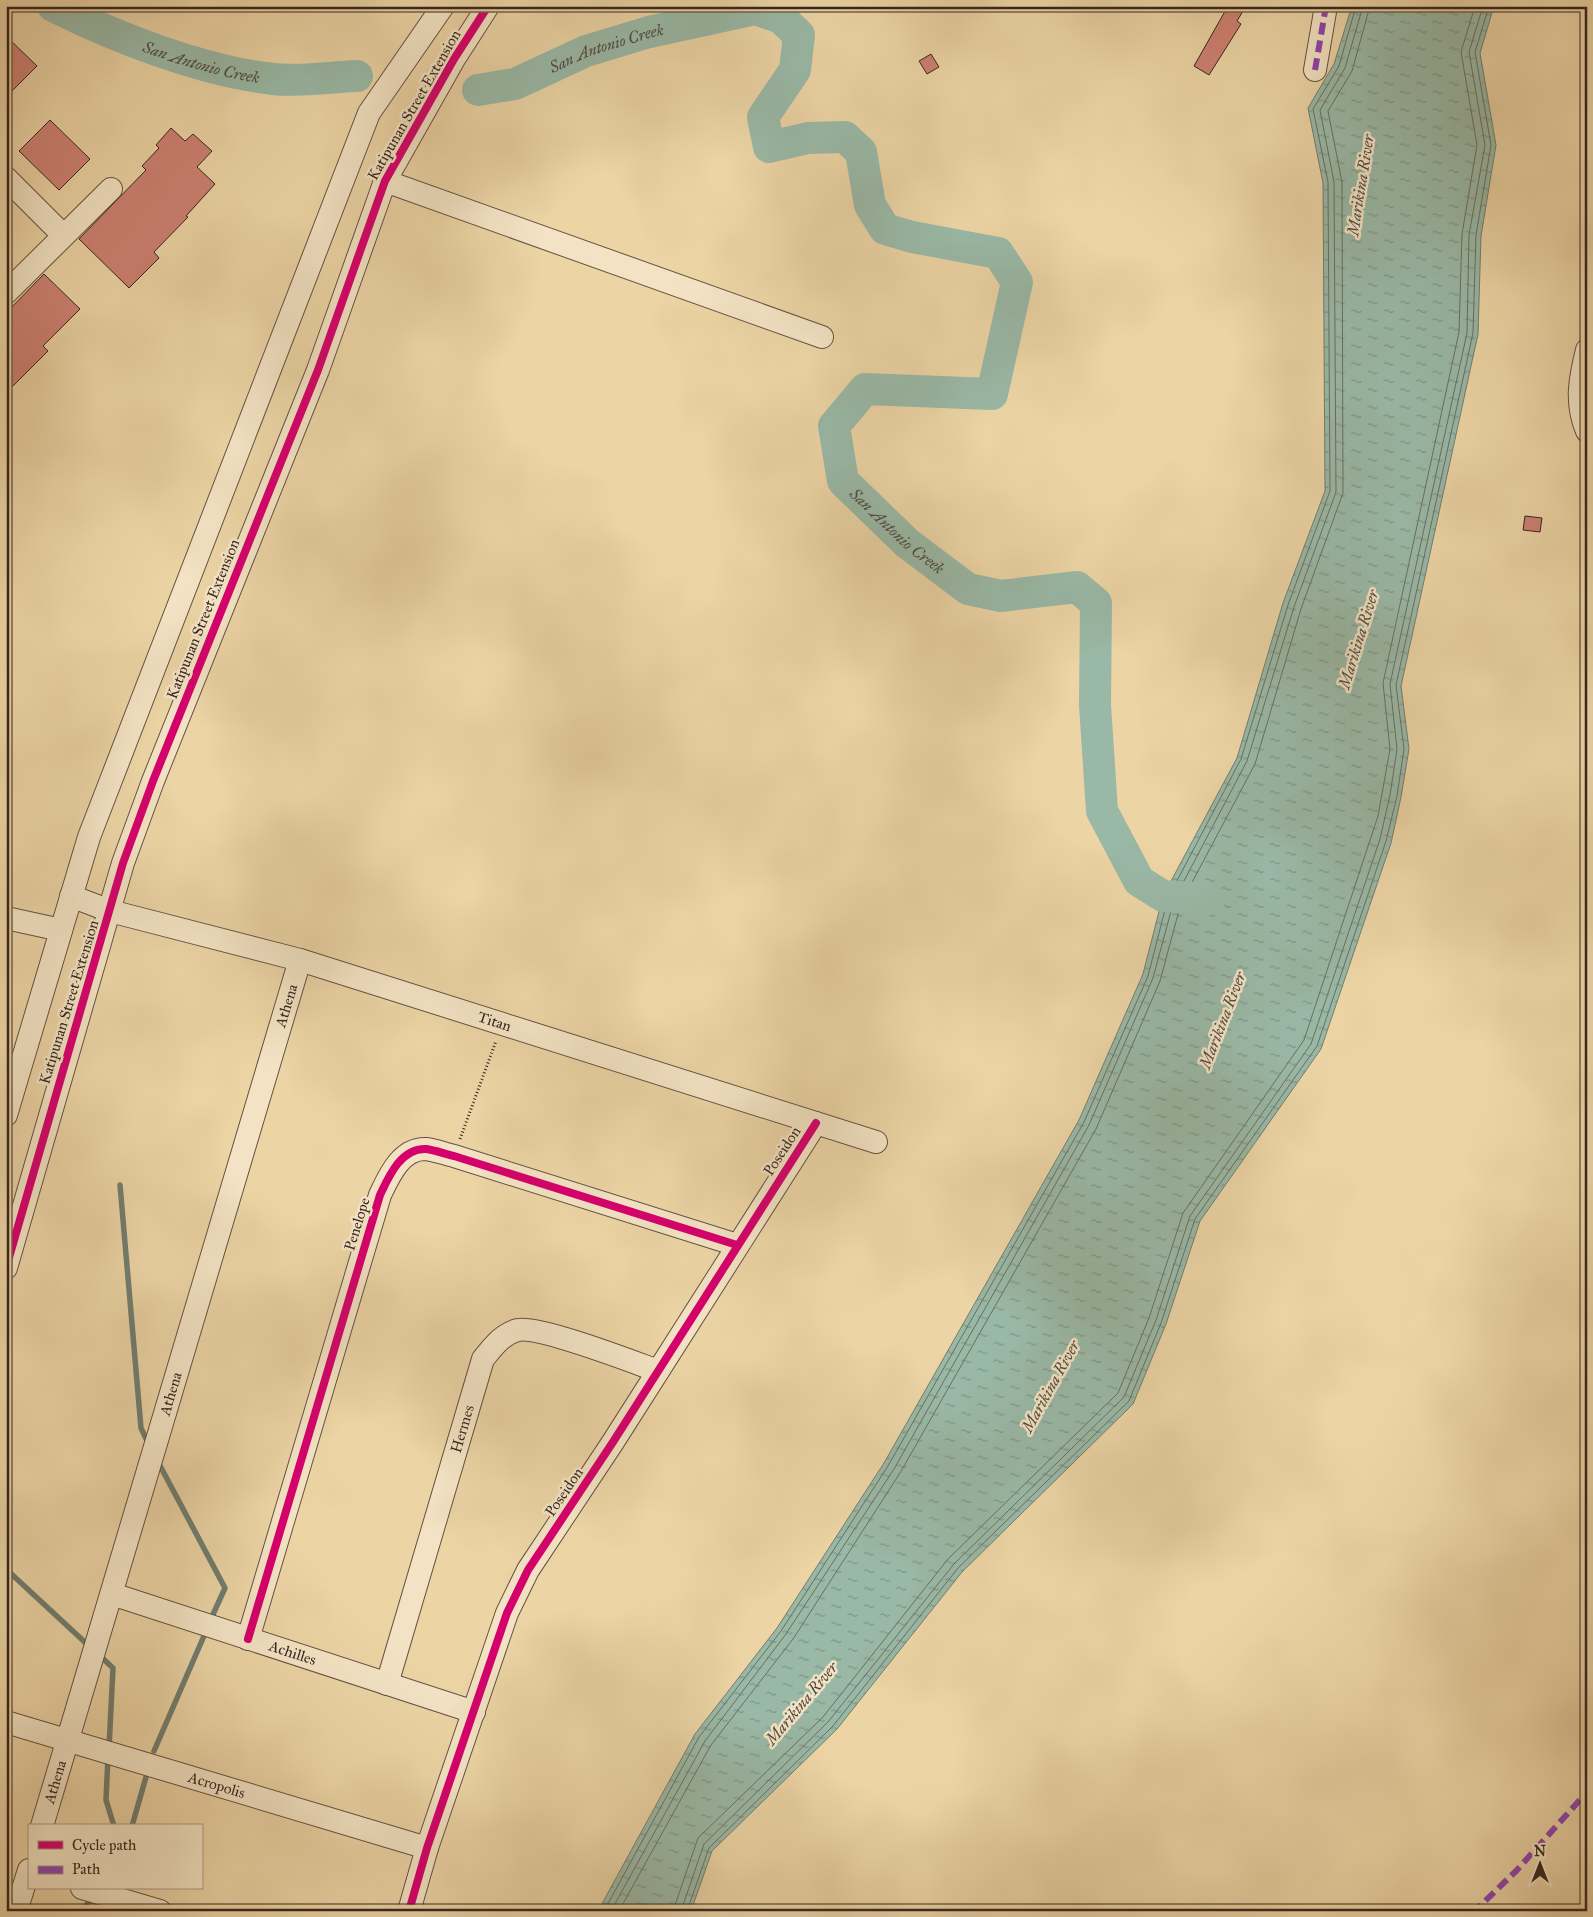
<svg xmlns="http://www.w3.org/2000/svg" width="1593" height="1917" font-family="'IM FELL Great Primer',serif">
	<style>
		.water { fill: url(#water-ripples); stroke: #717e70 }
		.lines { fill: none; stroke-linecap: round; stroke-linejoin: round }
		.shore { stroke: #686f62; stroke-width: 1 }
		.stream { stroke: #717e70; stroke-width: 5.5 }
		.river { stroke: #99b8a6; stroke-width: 32 }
		.building { fill: #cd8173; stroke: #36261f }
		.minor-casing { stroke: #645240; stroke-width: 24 }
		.path { stroke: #36261f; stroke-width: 3; stroke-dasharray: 1 2.5; stroke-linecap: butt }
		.minor { stroke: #f3e3c4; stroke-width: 22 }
		.quiet { stroke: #8e44ad; stroke-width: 6; stroke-dasharray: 12 6; stroke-linecap: butt }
		.cycleway-casing { stroke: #f3e3c4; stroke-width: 11 }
		.cycleway { stroke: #d6006c; stroke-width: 8 }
		.labels { text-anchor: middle; stroke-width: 5; stroke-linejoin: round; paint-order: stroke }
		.street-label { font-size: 15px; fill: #36261f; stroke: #f3e3c4 }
		.water-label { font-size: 16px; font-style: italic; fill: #4f4a41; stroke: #f3e3c4 }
	</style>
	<defs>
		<pattern id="water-ripples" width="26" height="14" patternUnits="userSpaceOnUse" patternTransform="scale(1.25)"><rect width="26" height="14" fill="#99b8a6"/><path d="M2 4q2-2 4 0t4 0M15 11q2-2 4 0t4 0" fill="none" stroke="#7e9587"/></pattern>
	</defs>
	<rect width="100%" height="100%" fill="#ecd4a5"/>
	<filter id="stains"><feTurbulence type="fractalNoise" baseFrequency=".004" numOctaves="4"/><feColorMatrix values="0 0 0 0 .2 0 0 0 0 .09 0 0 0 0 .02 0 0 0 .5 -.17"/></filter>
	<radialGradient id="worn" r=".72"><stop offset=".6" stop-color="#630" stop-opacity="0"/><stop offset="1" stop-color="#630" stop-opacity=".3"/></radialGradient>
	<polygon class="water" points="1352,6 1494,6 1480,53 1496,145 1481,236 1478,334 1401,686 1409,749 1401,797 1391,843 1321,1049 1200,1221 1166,1324 1133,1404 962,1572 837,1729 712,1851 691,1911 598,1911 695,1734 777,1628 884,1463 1079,1120 1143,974 1163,896 1237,758 1283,603 1325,491 1323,183 1308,108 1334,64"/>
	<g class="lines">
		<g class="shore">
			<polyline points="604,1911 699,1737 781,1631 888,1466 1084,1122 1148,976 1168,898 1241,759 1288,605 1330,491 1328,182 1313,109 1339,66 1356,6"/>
			<polyline points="611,1911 705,1741 786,1634 894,1469 1089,1125 1153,978 1174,900 1247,761 1294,607 1336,492 1334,182 1320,110 1345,68 1363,6"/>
			<polyline points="619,1911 711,1745 793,1639 900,1473 1096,1129 1160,981 1181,903 1255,764 1301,609 1343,493 1342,182 1328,111 1352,71 1370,6"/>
			<polyline points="673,1911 698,1838 823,1717 948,1559 1118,1393 1149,1318 1183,1213 1304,1040 1378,816 1390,749 1383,683 1459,332 1462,234 1477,145 1461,52 1475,6"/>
			<polyline points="681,1911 704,1844 828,1722 954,1564 1124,1397 1156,1320 1190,1216 1311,1044 1380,839 1390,795 1397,749 1390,684 1467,333 1469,235 1485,145 1469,52 1483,6"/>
			<polyline points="687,1911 709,1848 833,1726 958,1568 1129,1401 1161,1323 1195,1219 1317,1046 1386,841 1397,796 1404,749 1396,685 1473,333 1476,235 1491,145 1475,52 1489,6"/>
		</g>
		<g class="stream">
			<polyline points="120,1185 141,1428 149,1445"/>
			<polyline points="157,1460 225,1588 210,1621"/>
			<polyline points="6,1569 89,1646"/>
			<polyline points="98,1654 113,1668 109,1748"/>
			<polyline points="154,1751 207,1629"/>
			<polyline points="108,1757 106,1800 114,1826"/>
			<polyline points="132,1826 146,1777"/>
			<polyline points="82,1911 93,1896"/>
		</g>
		<g class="river">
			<path id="s1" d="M53 6C117 38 202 71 273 79 300 82 330 77 357 76"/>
			<path id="s2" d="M478 90 515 84 586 51 649 32 755 9 781 18 799 35 795 70 763 117 769 147 808 138 845 137 861 152 870 205 885 229 912 237 998 253 1017 282 992 394 865 389 834 426 843 481 907 543 968 589 1001 596 1077 587 1096 603 1095 705 1102 811 1139 881 1163 896 1209 899"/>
		</g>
	</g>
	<g class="building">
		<polygon points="1228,6 1246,6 1237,21 1241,24 1209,75 1194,66"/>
		<polygon points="6,36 37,66 6,97"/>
		<polygon points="931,54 939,67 927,74 919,61"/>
		<polygon points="50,120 90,159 59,190 19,151"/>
		<polygon points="171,128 185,141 193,134 212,151 197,167 215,184 186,216 188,217 154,252 159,258 129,288 79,239 146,170 142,166 159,148 156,145"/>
		<polygon points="44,274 80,309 43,346 48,351 6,393 6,313"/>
		<polygon points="1525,516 1542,518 1540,532 1523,530"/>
	</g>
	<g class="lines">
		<g class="minor-casing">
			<g id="minor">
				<polyline points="1315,70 1326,6"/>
				<polyline points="6,178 63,235"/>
				<polyline points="385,181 822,337"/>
				<polyline points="6,293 111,189"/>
				<path d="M1587 350C1580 378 1575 403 1587 431"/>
				<path id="s3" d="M71 896 110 911 300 960 876 1142"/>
				<polyline points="6,918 61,930"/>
				<polyline points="6,1115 89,837 369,113 443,6"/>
				<polyline points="6,1268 123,863 153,781 318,370 385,181 454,59 488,6"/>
				<path id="s4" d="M112 1594 474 1712"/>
				<path d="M248 1639 380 1195C389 1176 401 1148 426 1149 435 1150 445 1154 454 1156L737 1245"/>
				<path id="s5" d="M387 1684 483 1359C493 1347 502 1334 518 1330 540 1326 633 1362 658 1371"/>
				<path id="s6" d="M6 1722 427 1848"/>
				<path id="s7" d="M42 1826 300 960"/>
				<polyline points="82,1888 160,1911"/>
				<polyline points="16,1911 29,1870"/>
				<polyline points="409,1911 427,1848 507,1613 528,1570 613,1442 816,1123"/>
			</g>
		</g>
		<polyline class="path" points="460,1139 496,1041"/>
		<use href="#minor" class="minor"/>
		<g class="quiet">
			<polyline points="1315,70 1326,6"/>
			<polyline points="1471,1911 1479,1907 1517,1870 1587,1792"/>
		</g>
		<g class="cycleway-casing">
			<g id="cycleway">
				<polyline points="6,1268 123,863 153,781 318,370 385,181 454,59 488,6"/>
				<path d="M248 1639 380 1195C389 1176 401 1148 426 1149 435 1150 445 1154 454 1156L737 1245"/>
				<polyline points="409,1911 427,1848 507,1613 528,1570 613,1442 816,1123"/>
			</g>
		</g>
		<use href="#cycleway" class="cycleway"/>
	</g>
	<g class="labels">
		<g class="street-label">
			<text transform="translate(414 105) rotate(-60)" y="5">Katipunan Street Extension</text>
			<text transform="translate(203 619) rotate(-68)" y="5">Katipunan Street Extension</text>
			<text transform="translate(69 1002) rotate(-73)" y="5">Katipunan Street Extension</text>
			<text dy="5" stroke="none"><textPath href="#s7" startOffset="856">Athena</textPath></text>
			<text dy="5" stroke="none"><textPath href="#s3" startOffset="442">Titan</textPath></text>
			<text transform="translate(782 1151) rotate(-57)" y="5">Poseidon</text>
			<text transform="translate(357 1224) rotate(-73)" y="5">Penelope</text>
			<text dy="5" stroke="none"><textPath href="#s7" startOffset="451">Athena</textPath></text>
			<text dy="5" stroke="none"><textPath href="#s5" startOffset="266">Hermes</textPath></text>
			<text transform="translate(564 1492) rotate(-56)" y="5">Poseidon</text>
			<text dy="5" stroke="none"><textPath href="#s4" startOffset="190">Achilles</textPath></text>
			<text dy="5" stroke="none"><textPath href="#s7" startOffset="46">Athena</textPath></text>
			<text dy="5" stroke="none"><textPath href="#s6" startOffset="220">Acropolis</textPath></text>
		</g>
		<g class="water-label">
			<text dy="6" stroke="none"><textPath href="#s2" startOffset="136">San Antonio Creek</textPath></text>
			<text dy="6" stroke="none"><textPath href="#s1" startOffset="159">San Antonio Creek</textPath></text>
			<text transform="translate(1360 185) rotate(-81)" y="6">Marikina River</text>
			<text dy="6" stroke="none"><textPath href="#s2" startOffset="1216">San Antonio Creek</textPath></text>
			<text transform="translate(1358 639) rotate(-73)" y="6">Marikina River</text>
			<text transform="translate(1222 1020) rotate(-69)" y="6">Marikina River</text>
			<text transform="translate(1050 1386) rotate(-61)" y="6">Marikina River</text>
			<text transform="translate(801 1703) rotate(-50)" y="6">Marikina River</text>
		</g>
	</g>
	<rect width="1593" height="1917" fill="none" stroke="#ecd4a5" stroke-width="25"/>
	<rect x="8" y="8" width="1578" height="1902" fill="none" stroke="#36261f" stroke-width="2.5"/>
	<rect x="12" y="12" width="1568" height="1892" fill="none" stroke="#36261f"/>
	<rect x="28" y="1824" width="175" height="65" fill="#f3e3c4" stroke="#a79782"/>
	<rect x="38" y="1841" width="25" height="8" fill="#d6006c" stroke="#a79782"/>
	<text x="72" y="1850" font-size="15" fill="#36261f">Cycle path</text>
	<rect x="38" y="1866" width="25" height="8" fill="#8e44ad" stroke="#a79782"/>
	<text x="72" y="1874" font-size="15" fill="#36261f">Path</text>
	<g transform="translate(1540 1864)" stroke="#f3e3c4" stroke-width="4" paint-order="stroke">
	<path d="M0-4L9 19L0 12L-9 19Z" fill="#36261f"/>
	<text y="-8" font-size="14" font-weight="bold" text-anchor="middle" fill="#36261f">N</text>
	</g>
	<rect width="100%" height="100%" filter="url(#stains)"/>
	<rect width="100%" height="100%" fill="url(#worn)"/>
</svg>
